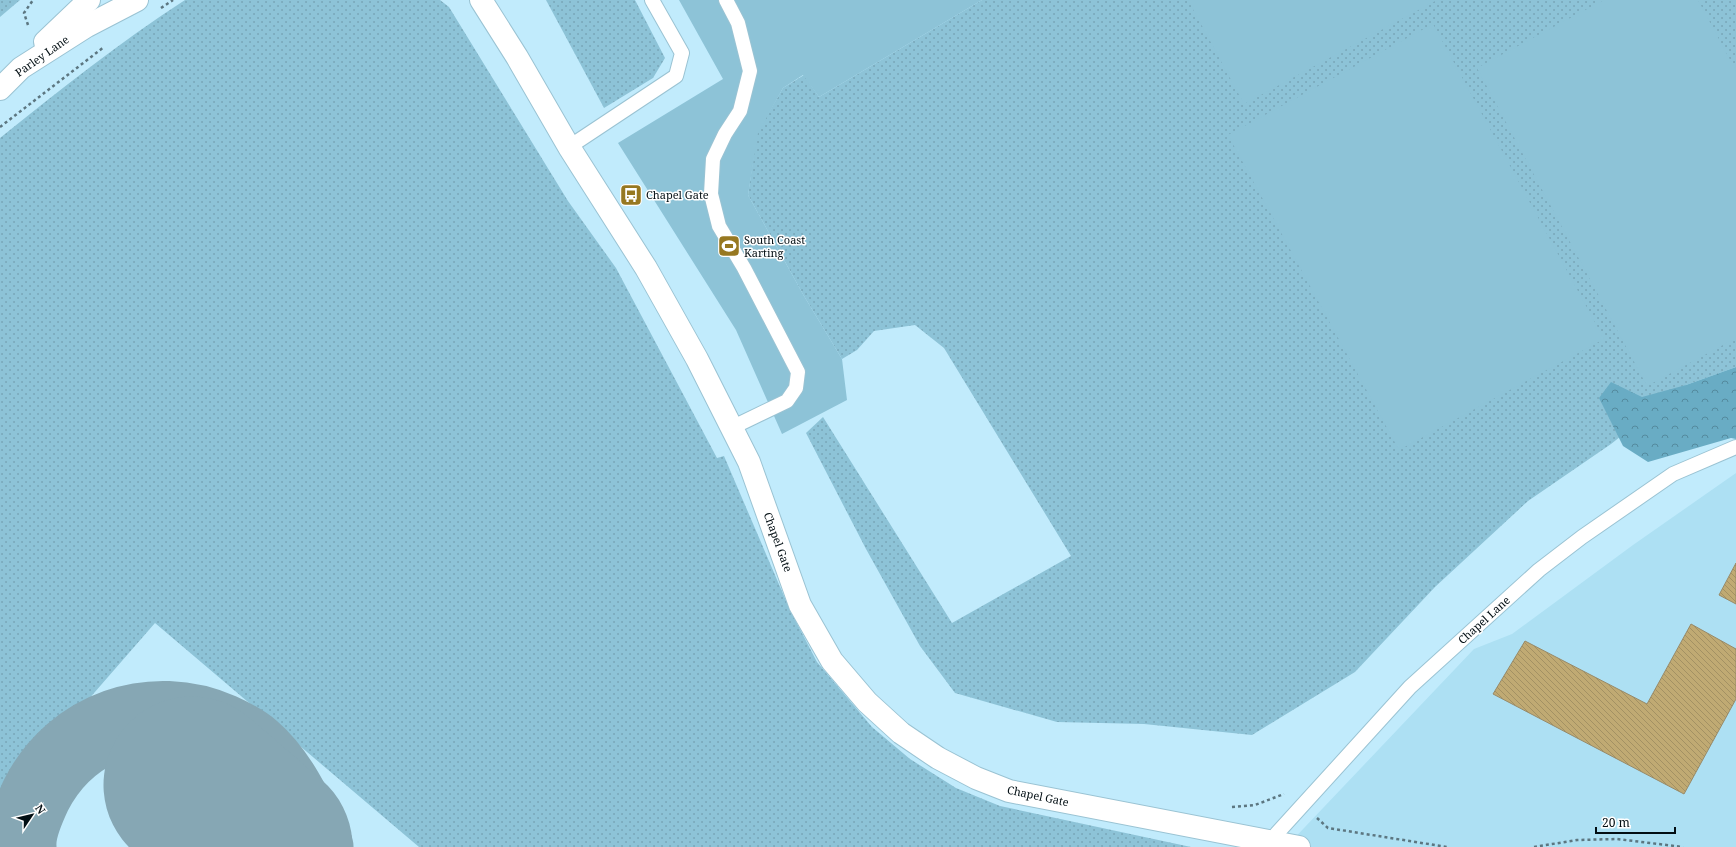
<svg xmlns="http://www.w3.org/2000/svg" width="1736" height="847" font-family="'Noto Serif',serif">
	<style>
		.built { fill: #ade0f3 }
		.grass { fill: url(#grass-dots) }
		.forest { fill: url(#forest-crowns) }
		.pitch { fill: #8dc3d7 }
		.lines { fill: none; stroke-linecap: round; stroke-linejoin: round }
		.taxiway { stroke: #86a7b4; stroke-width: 71 }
		.runway { stroke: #86a7b4; stroke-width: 177 }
		.building { fill: url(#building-back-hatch); stroke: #978a69 }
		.service-casing { stroke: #9ac3d3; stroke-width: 16 }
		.minor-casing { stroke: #9ac3d3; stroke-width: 24 }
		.secondary-casing { stroke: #9ac3d3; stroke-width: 24 }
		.path { stroke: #5c7680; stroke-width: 2.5; stroke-dasharray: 3 3; stroke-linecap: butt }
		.service { stroke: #fff; stroke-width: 14 }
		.minor { stroke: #fff; stroke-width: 22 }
		.secondary { stroke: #fff; stroke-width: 22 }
		.labels { text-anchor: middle; stroke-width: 3; stroke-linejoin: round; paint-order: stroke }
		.street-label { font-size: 11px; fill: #020e13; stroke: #fff }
		.poi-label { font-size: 11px; fill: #020e13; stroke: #fff; text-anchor: start }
	</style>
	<defs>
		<pattern id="grass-dots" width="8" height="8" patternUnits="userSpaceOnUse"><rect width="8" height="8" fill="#8dc3d7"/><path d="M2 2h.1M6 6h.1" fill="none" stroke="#78a6b8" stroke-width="1.8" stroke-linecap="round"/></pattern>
		<pattern id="forest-crowns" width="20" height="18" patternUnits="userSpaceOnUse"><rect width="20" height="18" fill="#69acc4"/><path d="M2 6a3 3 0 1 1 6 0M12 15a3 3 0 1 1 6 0" fill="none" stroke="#548a9e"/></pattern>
		<pattern id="building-back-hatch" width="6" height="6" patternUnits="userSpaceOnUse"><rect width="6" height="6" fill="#c0aa73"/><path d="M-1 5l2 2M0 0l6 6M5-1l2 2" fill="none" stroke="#a39163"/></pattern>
	</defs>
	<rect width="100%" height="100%" fill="#c1ebfc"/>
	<polygon class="built" points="1736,473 1736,847 1286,847 1474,649 1512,634 1633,545"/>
	<g class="grass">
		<polygon points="0,0 20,0 0,17"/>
		<path d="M185 0H440L449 7 568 201 616 268 717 458 724 456 790 610 817 662 872 727 910 759 956 788 1000 806 1191 847H419L155 623 0 801V138C60 90 120 42 185 0Z"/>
		<polygon points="546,0 635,0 665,58 653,78 604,108"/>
		<polygon points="982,0 1736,0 1736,367 1686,385 1611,444 1528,501 1435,587 1355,672 1252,735 1144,724 1057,722 955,693 920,646 866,549 806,433 823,417 952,623 1071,556 944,348 915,325 874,331 857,350 842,359 804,296 748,195 757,133 783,88 804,75 819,97"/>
	</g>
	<polygon class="forest" points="1736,367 1736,439 1731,438 1648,462 1623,446 1599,398 1611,382 1642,397 1686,385"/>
	<g class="pitch">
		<polygon points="679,0 982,0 819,97 803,75 783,88 758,133 748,195 804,296 842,359 847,400 782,434 736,330 618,143 723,79"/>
		<polygon points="1188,0 1437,0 1244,104"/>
		<polygon points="1604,0 1698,0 1736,71 1736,338 1647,386 1477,68"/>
		<polygon points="1433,24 1604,339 1399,450 1228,135"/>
	</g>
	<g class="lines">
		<path class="taxiway" d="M21 847C20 830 29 810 36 795 71 726 152 698 222 729 233 734 245 740 254 748 284 774 299 813 318 847"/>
		<polyline class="runway" points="192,785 264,847"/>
	</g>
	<g class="building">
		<polygon points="1736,563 1736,604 1719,595"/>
		<polygon points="1691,624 1736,649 1736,699 1684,794 1493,694 1525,641 1647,704"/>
	</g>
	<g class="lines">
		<g class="service-casing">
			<g id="service">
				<polyline points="726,0 738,23 750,71 740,111 725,134 713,159 711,194 719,226 744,268 798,372 796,388 787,401 731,428"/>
				<polyline points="569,147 676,76 682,53 652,0"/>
				<polyline points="1270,841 1410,687 1539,570 1582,537 1673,474 1736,447"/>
			</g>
		</g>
		<g class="minor-casing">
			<polyline id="minor" points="481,0 517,57 569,147 646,268 697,359 749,462 800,605 832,661 867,702 901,733 938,758 976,778 1009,791 1299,847"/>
		</g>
		<g class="secondary-casing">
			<g id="secondary">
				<polyline points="45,42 89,0"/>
				<polyline points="0,89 21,68 87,26 137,0"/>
			</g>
		</g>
		<g class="path">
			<polyline points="161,8 173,0"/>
			<polyline points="28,25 24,13 33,0"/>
			<polyline points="0,127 104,47"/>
			<polyline points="1232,807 1255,805 1284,794"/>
			<polyline points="1317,818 1328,828 1447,847"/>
			<polyline points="1534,847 1577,840 1617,839 1683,847"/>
		</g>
		<use href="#service" class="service"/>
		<use href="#minor" class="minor"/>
		<use href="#secondary" class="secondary"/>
	</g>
	<defs>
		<g id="bus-square" transform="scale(1.15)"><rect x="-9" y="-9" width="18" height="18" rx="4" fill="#977821" stroke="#fff"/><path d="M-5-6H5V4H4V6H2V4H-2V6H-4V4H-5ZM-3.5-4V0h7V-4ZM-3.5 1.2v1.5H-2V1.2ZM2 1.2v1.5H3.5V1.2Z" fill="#fff"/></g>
		<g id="stadium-square" transform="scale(1.15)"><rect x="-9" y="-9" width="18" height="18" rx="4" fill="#977821" stroke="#fff"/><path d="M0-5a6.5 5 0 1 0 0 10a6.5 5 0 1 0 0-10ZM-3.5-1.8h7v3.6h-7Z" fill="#fff"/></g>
	</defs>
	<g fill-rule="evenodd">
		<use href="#bus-square" x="631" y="195"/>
		<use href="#stadium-square" x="729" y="246"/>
	</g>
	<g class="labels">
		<g class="street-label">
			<text transform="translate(42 56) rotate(-35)" y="4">Parley Lane</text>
			<text transform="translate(778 542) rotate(70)" y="4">Chapel Gate</text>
			<text transform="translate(1484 620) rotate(-42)" y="4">Chapel Lane</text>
			<text transform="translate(1038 796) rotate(12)" y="4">Chapel Gate</text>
		</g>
		<g class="poi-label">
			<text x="646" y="199">Chapel Gate</text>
			<text x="744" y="244">South Coast<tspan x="744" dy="13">Karting</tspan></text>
		</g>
	</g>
	<g transform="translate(32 815) rotate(55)" stroke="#ffffff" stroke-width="3" paint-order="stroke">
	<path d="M0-3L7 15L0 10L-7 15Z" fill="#020e13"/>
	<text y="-6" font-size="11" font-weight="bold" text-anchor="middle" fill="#020e13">N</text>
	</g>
	<path d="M1596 827v6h79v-6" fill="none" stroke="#020e13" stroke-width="2"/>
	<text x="1602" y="827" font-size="12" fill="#020e13" stroke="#ffffff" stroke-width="3" paint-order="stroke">20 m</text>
</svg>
